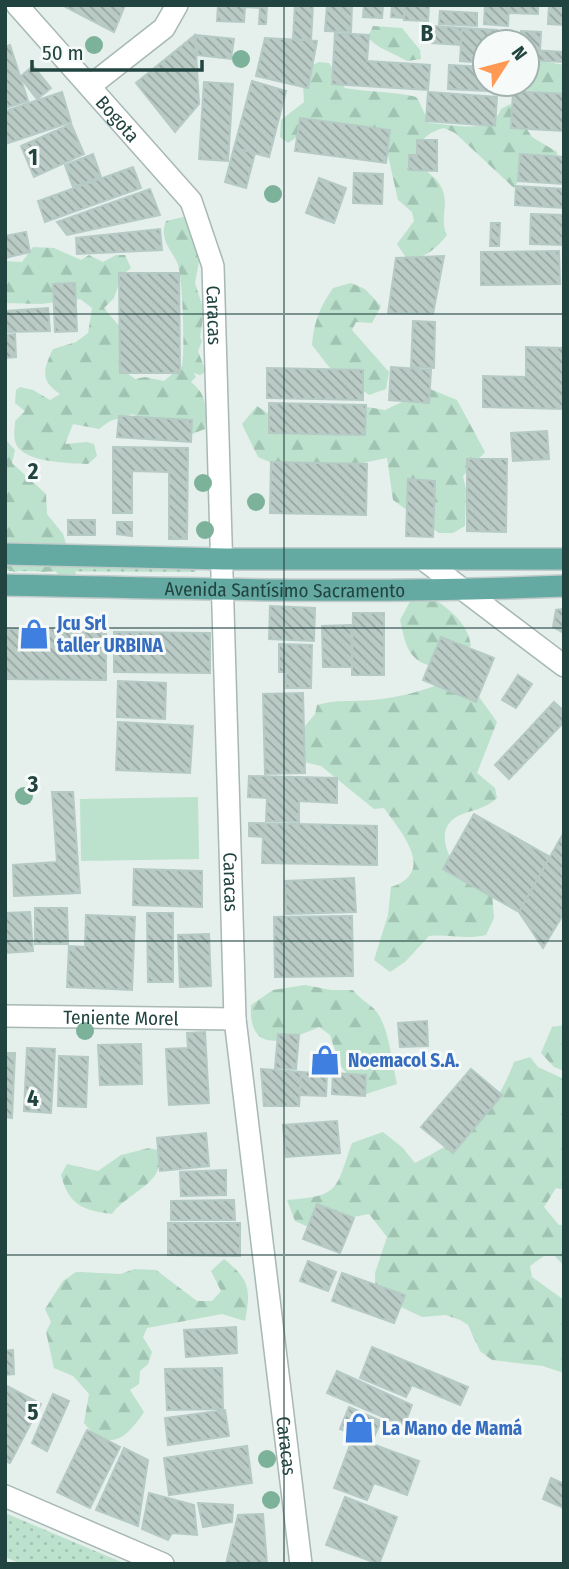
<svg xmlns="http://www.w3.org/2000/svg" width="569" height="1569" font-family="'Fira Sans Condensed',sans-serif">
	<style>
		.grass { fill: url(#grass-dots) }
		.forest { fill: url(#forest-firs) }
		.park { fill: #bce2cd }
		.building { fill: url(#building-back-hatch); stroke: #b6cac5; stroke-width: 2 }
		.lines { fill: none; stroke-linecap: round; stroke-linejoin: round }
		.minor-casing { stroke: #a7b8b5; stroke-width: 24 }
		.major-casing { stroke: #c1cbca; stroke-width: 24 }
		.minor { stroke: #fff; stroke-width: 21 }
		.major { stroke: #65a9a3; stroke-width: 21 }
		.tree { fill: #7cb19a }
		.grid { fill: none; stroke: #224440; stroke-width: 2; stroke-opacity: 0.55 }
		.labels { text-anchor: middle; stroke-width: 6; stroke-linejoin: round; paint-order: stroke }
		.street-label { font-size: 19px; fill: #224440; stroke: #f6fbf9 }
		.shop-label { font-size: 19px; font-weight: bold; fill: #366cbe; stroke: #f6fbf9; text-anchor: start }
		.grid-label { font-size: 23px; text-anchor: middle; font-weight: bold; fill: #224440; stroke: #f6fbf9; stroke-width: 6; stroke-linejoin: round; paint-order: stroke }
	</style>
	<defs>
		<pattern id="grass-dots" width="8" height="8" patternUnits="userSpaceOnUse" patternTransform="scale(1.75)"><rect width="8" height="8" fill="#bce2cd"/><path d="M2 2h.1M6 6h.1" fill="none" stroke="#a1c3b1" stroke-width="1.8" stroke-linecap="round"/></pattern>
		<pattern id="forest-firs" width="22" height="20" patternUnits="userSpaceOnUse" patternTransform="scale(1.75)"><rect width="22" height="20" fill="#bce2cd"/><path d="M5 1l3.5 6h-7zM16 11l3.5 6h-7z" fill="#a1c3b1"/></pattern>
		<pattern id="building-back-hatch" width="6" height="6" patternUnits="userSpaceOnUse" patternTransform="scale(1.75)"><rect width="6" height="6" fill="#bacbc6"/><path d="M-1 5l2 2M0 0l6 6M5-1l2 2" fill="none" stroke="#97a6a2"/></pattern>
	</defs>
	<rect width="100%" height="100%" fill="#e5efec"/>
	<g class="grass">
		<polygon points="5,564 198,567 195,572 5,571"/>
		<polygon points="5,1513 126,1564 21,1564 5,1557"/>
	</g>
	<g class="forest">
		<path d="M373 26 402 28 420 50 421 59 407 61C394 53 377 49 368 37Z"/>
		<polygon points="531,59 564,65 564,96 514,88 511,84 527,84 527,62"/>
		<path d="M319 62 329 63 345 88C357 91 413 93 417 98 421 104 425 116 429 123 453 124 491 136 501 109L510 104 532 137 557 152 558 162 524 171 514 188 455 133 444 128C427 132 417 142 416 160 424 173 441 177 444 195 447 209 440 222 447 235 437 248 423 260 407 259L397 244 414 221 412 212 398 200 387 151 312 127 288 143 280 137 281 120 304 102 303 85 310 66Z"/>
		<path d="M183 217 189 220 201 251 195 283 204 311 200 337 202 341 198 351 206 372 200 375 194 373 196 377 191 382C207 394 207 409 205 429L192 434 147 423 133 414 110 421 99 429 73 424 65 444 87 442 94 444 97 456 88 464C71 463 24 463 16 444 13 437 15 428 15 421L25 411 15 403 16 390 20 387 33 390 50 400 60 394C40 381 43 370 53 349L76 342 88 333 92 308 80 299 41 304 5 303V261L22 262 33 247 54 248 81 260 89 255 103 262 116 255H125L131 268 122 275 114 298 104 308 120 327 127 373 135 379 145 377 164 381 182 366C185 351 183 274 177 262 170 248 159 239 166 221Z"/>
		<path d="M351 283 365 289 381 306 372 323 356 322 352 330 389 372 386 389 369 395 329 367 312 345C314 321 320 307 333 288Z"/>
		<polygon points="430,389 457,400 485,452 463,476 466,489 465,526 453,533 439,533 393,500 387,458 367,462 350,471 272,463 258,457 242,424 257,406 299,435 312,423 361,406 385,410"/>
		<polygon points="5,439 15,450 12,463 46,494 47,514 63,534 78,581 65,582 55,571 41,572 33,568 14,572 5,567"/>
		<path d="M428 595C448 608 468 622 471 646L428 665C406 658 405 640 400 620L413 596Z"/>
		<path d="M443 683 474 690 497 722 477 773 495 788 497 798C484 810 473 809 458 816 431 830 451 866 468 880 475 885 485 889 492 893L494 918 486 935C464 940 451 934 429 936L405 962 390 972 374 960 388 915 391 887C437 872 401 832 384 808L374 809 321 766 304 762 300 732 315 714 317 705C337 699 352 702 372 700 397 698 419 692 443 683Z"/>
		<path d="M305 985 331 990H353C361 1001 374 1005 380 1017 390 1036 392 1063 397 1084L363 1095 340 1065 330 1035 319 1027C289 1040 248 1058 251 1005L273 990Z"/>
		<polygon points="564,1025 564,1071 554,1067 541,1053 552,1027"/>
		<path d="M530 1057 538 1067 564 1079V1190L556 1188 544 1207 559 1225H564V1266L555 1256H544L530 1266 532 1277 564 1300V1373L543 1366 492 1360 480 1351 468 1325 460 1320 446 1315 422 1317 376 1295 375 1273 387 1237 369 1214 306 1226 295 1221 287 1200C341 1196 335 1190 352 1143L383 1132 403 1148 415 1163C465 1138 494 1116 514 1062Z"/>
		<path d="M149 1148 158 1150C169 1182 129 1191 112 1214 82 1210 69 1205 61 1175L67 1164 98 1171 121 1155Z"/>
		<path d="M224 1259C250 1280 251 1289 245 1321L222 1314 147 1328 143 1337 152 1352 148 1364 140 1371 139 1384 130 1390 144 1412C126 1439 108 1454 84 1423L89 1394 73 1376 54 1368 46 1332 51 1322 45 1309 63 1281 76 1272 121 1274 134 1269 156 1270 197 1301H212L221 1291 211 1271Z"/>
	</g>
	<polygon class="park" points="198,797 199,859 81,861 80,799"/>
	<g class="building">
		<polygon points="62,5 125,5 114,32"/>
		<polygon points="218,5 267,5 266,24 259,24 260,8 245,7 244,22 217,21"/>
		<polygon points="295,5 313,5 311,40 293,39"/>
		<polygon points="327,5 352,5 351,32 325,31"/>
		<polygon points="364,5 383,5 382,18 363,17"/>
		<polygon points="392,5 405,5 404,18 391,17"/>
		<polygon points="405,5 429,5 428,21 404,20"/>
		<polygon points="485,5 509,5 508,26 484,24"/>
		<polygon points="510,5 538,5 538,14 509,13"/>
		<polygon points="549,5 564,5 564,25 548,24"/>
		<polygon points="440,11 477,13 477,26 439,24"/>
		<polygon points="433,26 462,28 461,45 432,43"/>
		<polygon points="462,28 497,30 496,42 485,42 485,63 460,61"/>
		<polygon points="521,31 541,32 540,51 527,50 527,42 520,42"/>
		<polygon points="335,33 369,35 367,61 430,65 428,90 332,84"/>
		<polygon points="195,35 234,39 231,59 198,55"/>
		<polygon points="195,35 199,104 175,132 136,83"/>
		<polygon points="265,38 317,41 308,88 256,76"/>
		<polygon points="10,45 28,101 5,108 5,47"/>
		<polygon points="529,50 564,52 564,62 529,60"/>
		<polygon points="449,65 485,67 485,84 509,84 509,92 448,89"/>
		<polygon points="33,66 51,88 37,99 20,77"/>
		<polygon points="252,81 286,91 269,157 234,148"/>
		<polygon points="204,82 233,84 228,161 199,159"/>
		<polygon points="513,91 564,94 564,131 511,128"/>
		<polygon points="62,92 71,122 5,144 5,111"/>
		<polygon points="428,92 497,97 495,126 426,121"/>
		<polygon points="300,118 390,130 386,163 295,151"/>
		<polygon points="71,124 84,154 34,177 21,146"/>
		<polygon points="417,140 437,140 437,171 409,170 409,155 417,155"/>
		<polygon points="234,148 255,153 246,188 225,182"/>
		<polygon points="93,154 101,177 73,187 65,165"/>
		<polygon points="520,154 564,157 564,184 518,181"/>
		<polygon points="133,167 141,188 45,222 38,201"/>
		<polygon points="354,173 383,174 382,204 353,203"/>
		<polygon points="319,178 346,188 334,223 306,213"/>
		<polygon points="516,186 564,189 564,208 515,205"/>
		<polygon points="150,189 160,215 67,235 57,222"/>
		<polygon points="531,214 564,215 564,245 530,244"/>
		<polygon points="491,223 500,223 499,246 490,246"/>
		<polygon points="160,229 162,250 77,254 76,238"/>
		<polygon points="26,232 30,252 5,258 5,236"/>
		<polygon points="559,251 560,284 481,285 481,252"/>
		<polygon points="444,256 433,314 388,313 396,258"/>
		<polygon points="119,273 179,273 180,373 120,373"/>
		<polygon points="75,283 77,331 55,332 53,284"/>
		<polygon points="48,308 50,331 5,332 5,311"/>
		<polygon points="413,321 435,322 434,368 411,367"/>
		<polygon points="15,334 16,357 5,358 5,335"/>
		<polygon points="526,347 564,348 564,409 483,407 483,376 526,377"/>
		<polygon points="391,367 431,370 429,403 389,400"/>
		<polygon points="267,368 363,370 363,400 267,398"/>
		<polygon points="269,403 366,405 365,435 269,433"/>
		<polygon points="119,416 192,420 191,442 117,437"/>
		<polygon points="547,431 549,459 513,461 511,433"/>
		<polygon points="113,447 188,448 187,539 169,539 169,472 132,471 132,513 113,513"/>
		<polygon points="467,459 507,459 506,532 467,531"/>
		<polygon points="271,462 367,464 366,515 270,513"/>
		<polygon points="408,479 435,481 433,537 406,536"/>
		<rect x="68" y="520" width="27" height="15"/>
		<polygon points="117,522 132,522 132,536 117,534"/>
		<polygon points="270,606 315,608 314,641 269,639"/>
		<polygon points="564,609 564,633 553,627 556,610"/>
		<polygon points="353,613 384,613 384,675 352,675"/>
		<polygon points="351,625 352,667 323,667 322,626"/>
		<polygon points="5,629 106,629 106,680 5,679"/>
		<polygon points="114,632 210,633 210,673 114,672"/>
		<polygon points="441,637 494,658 476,702 423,680"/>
		<polygon points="279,644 312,645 311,688 286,688 286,672 279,672"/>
		<polygon points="518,675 532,684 516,708 502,700"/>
		<polygon points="118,681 166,683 165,719 117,717"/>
		<polygon points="303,693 305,773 265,774 263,694"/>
		<polygon points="554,702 564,711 564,722 509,779 495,765"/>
		<polygon points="118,722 193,726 190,773 116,770"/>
		<polygon points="249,776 337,778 337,803 299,801 299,822 266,821 267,798 248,797"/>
		<polygon points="52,792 73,792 80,893 14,896 13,865 57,862"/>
		<polygon points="474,814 550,857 519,912 443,869"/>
		<polygon points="249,823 377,826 377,865 262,863 263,837 249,836"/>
		<polygon points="564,832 564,913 543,948 519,912"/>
		<polygon points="134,869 202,871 202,907 133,905"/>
		<polygon points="354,878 356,912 286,914 285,881"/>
		<polygon points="35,908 67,908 68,944 35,944"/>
		<polygon points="30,912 33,951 5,953 5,913"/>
		<polygon points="147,913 173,913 173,982 148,982"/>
		<polygon points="86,915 135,917 132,990 67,987 69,946 85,947"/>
		<polygon points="352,916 353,976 275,977 274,917"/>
		<polygon points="209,934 211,986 180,987 178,935"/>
		<polygon points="427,1021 428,1046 400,1047 398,1023"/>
		<polygon points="205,1032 209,1103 169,1105 166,1049 188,1048 187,1033"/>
		<polygon points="278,1034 299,1035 296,1069 275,1068"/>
		<polygon points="141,1044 142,1084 100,1085 98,1045"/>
		<polygon points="27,1048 55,1049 51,1113 24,1111"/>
		<polygon points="5,1053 15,1053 12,1118 5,1117"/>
		<polygon points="59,1056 88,1057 86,1107 58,1106"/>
		<polygon points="261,1069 301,1072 299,1106 264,1106"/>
		<polygon points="471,1069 502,1095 453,1153 421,1127"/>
		<polygon points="301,1072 327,1074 326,1096 300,1095"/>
		<polygon points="333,1073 366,1075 365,1096 332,1094"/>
		<polygon points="337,1121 340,1153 286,1157 283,1125"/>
		<polygon points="206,1133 209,1166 160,1171 157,1138"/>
		<polygon points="226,1170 226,1195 181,1196 180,1172"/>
		<polygon points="234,1200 235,1220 171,1220 171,1201"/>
		<polygon points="317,1204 354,1218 340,1253 303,1239"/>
		<polygon points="168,1223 240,1223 240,1256 168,1255"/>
		<polygon points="308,1261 336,1272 328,1291 300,1281"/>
		<polygon points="342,1273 405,1295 394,1323 332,1301"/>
		<polygon points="236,1327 237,1353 186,1357 184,1330"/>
		<polygon points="372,1347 468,1387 460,1405 412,1385 406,1397 360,1378"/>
		<polygon points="13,1350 14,1374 5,1375 5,1351"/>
		<polygon points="222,1368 223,1409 167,1410 165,1369"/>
		<polygon points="337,1371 412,1405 404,1426 327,1393"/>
		<polygon points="5,1385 41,1404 10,1463 5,1461"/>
		<polygon points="53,1394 69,1401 47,1451 32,1443"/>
		<polygon points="349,1407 381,1421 372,1442 340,1429"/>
		<polygon points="225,1410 229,1436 168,1445 165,1418"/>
		<polygon points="87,1430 120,1447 90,1508 57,1492"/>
		<polygon points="353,1437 419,1461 407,1495 374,1483 367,1500 334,1488"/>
		<polygon points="247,1446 252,1483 169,1495 164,1458"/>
		<polygon points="124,1448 148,1460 138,1526 96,1510"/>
		<polygon points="551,1478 564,1484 564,1508 543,1499"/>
		<polygon points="149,1493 194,1505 197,1535 172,1533 168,1540 142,1529"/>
		<polygon points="345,1497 397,1517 379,1564 326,1545"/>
		<polygon points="198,1503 233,1505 232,1522 203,1527"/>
		<polygon points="263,1514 267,1564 226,1564 238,1515"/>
	</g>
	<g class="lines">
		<g class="minor-casing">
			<g id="minor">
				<path id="s1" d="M17 5 191 201 213 266 235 1019 301 1564"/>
				<polyline points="90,86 164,28 177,5"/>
				<polyline points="424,560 564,666"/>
				<path id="s2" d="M5 1016 235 1019"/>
				<polyline points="5,1496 163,1564"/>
			</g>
		</g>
		<g class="major-casing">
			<g id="major">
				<polyline points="5,554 224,559 564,559"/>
				<path id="s3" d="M5 585C191 589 378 594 564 586"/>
			</g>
		</g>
		<use href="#minor" class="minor"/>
		<use href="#major" class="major"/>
	</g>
	<g class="tree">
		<circle cx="94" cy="45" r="9"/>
		<circle cx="241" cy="59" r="9"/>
		<circle cx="273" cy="194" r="9"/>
		<circle cx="203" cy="483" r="9"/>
		<circle cx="256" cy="502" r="9"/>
		<circle cx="205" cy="530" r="9"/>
		<circle cx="24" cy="796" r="9"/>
		<circle cx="85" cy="1031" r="9"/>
		<circle cx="267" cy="1459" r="9"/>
		<circle cx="271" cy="1500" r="9"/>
	</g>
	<path class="grid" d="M284 5V1564M5 314H564M5 628H564M5 941H564M5 1255H564"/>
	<defs>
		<g id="shop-bare" transform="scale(2.415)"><path d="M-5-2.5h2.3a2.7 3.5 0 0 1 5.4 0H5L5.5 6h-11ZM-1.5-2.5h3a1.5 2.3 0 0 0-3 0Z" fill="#3f7fe0" stroke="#f6fbf9" stroke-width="2.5" paint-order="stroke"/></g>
	</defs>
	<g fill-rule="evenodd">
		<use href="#shop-bare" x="34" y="634"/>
		<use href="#shop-bare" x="325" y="1060"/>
		<use href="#shop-bare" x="359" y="1428"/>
	</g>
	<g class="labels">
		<g class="street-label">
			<text dy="7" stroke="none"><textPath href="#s1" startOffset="152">Bogota</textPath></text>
			<text dy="7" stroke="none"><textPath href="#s1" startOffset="380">Caracas</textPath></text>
			<text dy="7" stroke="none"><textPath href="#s3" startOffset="280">Avenida Santísimo Sacramento</textPath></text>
			<text dy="7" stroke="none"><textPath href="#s1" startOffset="947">Caracas</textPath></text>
			<text dy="7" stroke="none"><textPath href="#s2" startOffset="116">Teniente Morel</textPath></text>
			<text dy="7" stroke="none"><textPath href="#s1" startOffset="1514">Caracas</textPath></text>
		</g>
		<g class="shop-label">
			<text x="57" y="630">Jcu Srl<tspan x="57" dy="22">taller URBINA</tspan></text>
			<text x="348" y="1067">Noemacol S.A.</text>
			<text x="382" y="1435">La Mano de Mamá</text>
		</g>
	</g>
	<g class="grid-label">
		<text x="427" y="41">B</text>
		<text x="33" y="165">1</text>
		<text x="33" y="479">2</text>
		<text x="33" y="792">3</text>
		<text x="33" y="1106">4</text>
		<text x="33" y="1420">5</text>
	</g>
	<rect width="569" height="1569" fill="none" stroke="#224440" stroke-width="14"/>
	<g transform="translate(506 63) rotate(54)"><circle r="33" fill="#f6fbf9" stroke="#a1b2af" stroke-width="2"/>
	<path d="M0-5L12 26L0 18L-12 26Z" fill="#ff9954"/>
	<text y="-10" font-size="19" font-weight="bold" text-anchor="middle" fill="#224440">N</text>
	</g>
	<path d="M32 60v10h170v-10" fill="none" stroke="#224440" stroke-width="3.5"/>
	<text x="42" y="60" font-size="21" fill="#224440" stroke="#f6fbf9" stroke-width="5" paint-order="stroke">50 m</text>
</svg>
